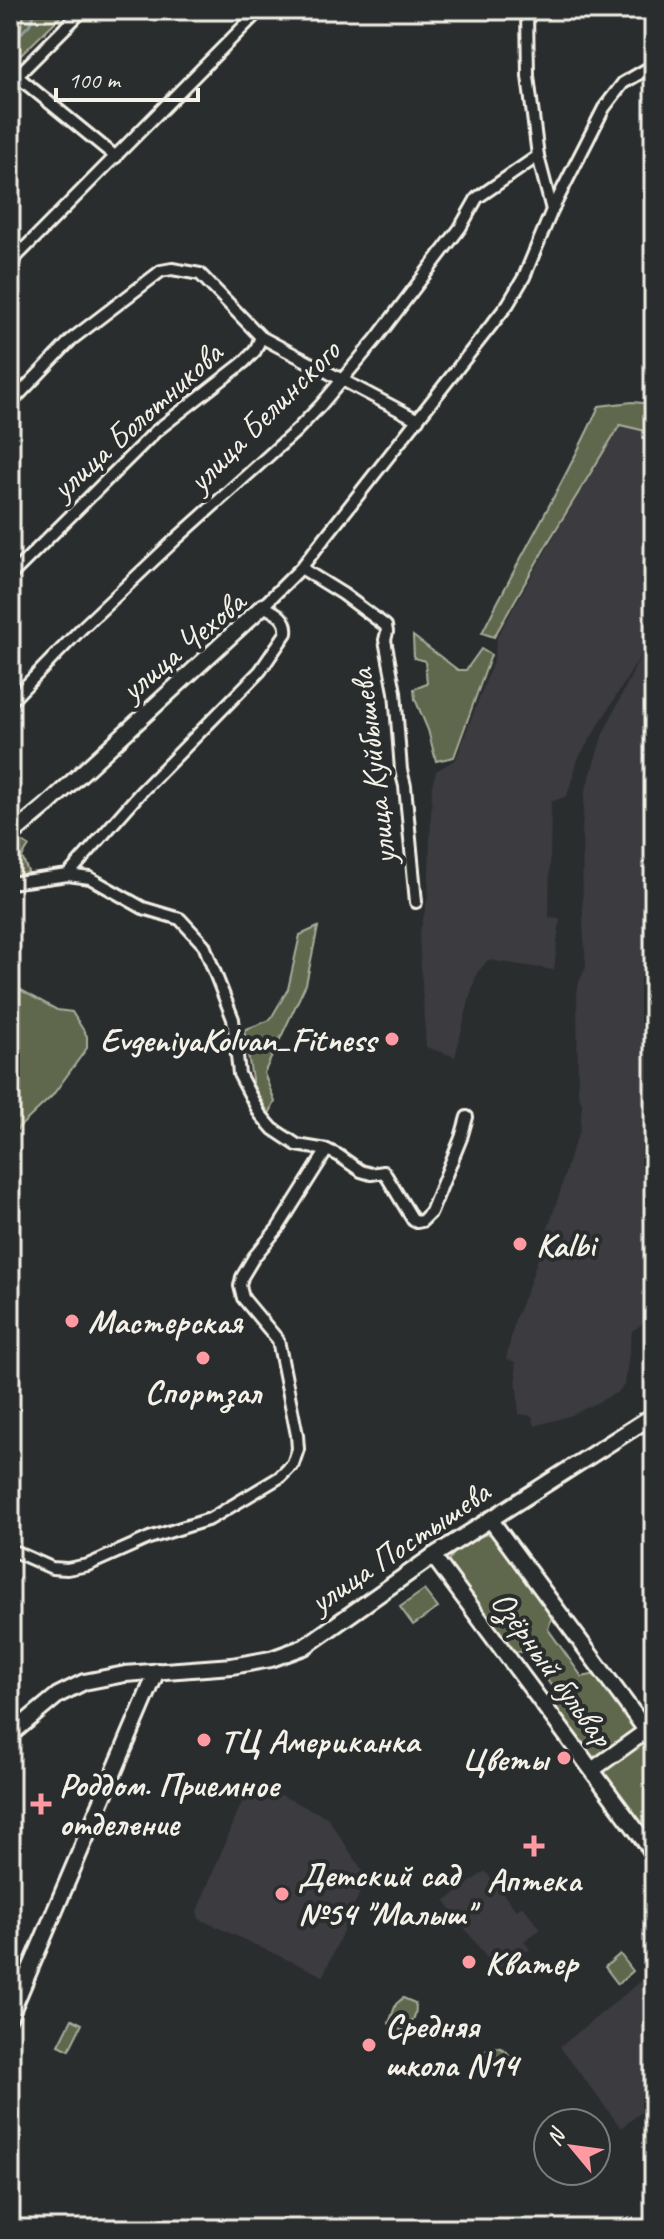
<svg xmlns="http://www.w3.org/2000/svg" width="664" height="2239" font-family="Caveat,sans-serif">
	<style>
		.built { fill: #3b3a3f }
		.green { fill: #5f674e; stroke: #aaac9b; stroke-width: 2 }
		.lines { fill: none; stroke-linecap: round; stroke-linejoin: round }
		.stream { stroke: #8f9c9f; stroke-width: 3 }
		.street-casing { stroke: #f4f1e8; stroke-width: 16 }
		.secondary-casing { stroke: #f4f1e8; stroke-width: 20 }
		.street { stroke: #2a2d2e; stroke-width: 10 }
		.secondary { stroke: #2a2d2e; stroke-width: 14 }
		.poi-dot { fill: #ff9aa2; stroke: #2a2d2e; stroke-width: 3 }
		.labels { text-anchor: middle; stroke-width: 8; stroke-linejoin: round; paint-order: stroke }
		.street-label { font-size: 34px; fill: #f4f1e8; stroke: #2a2d2e }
		.poi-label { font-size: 34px; font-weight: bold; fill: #f4f1e8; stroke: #2a2d2e; text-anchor: start }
	</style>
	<rect width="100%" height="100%" fill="#2a2d2e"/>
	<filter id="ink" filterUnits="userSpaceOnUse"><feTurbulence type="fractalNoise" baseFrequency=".0125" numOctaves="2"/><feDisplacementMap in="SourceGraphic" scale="16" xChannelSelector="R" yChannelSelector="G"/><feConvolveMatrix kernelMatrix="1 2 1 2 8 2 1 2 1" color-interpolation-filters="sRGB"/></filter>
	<g filter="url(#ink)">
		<g class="built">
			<polygon points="624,412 654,432 654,1316 632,1331 625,1384 618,1392 572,1415 535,1426 532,1416 519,1414 515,1362 506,1359 515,1319 528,1288 560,1192 570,1155 580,1130 582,1103 578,1094 577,993 579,982 586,967 583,926 582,828 585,791 603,734 641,655 578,759 567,796 551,802 549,917 560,918 554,970 488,960 477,973 472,989 455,1057 426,1047 419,937 428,896 432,785 436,771 456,759 494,659 497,637"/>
			<polygon points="253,1784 267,1787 274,1792 327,1817 367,1877 323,1976 199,1919 197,1911 248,1787"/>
			<polygon points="485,1871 516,1910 523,1906 541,1929 524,1941 530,1949 497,1972 445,1901"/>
			<polygon points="647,1976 654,1985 654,2102 621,2128 560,2047"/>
		</g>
		<g class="green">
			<polygon points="25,10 67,10 14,62 24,13"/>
			<path d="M632 402 654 404V433L620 425 550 539 494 637 482 633C520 556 564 484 599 406Z"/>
			<polygon points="413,636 458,670 466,670 481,649 491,655 454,757 436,761 428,730 415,699 414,689 427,684 425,661 414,658"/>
			<polygon points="21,841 29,846 22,857 29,874 10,878 10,850"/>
			<polygon points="318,927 306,984 264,1073 275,1102 269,1114 253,1085 244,1030 270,1020 288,989 300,935"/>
			<polygon points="10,984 57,1010 72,1012 87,1036 87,1048 52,1096 10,1136"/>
			<path d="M491 1533 552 1616 548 1629 582 1677 596 1674 638 1731 594 1760 592 1759 550 1707 557 1694 528 1653 507 1650 447 1564C452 1550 477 1536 491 1533Z"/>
			<polygon points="424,1590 438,1608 413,1625 400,1607"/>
			<polygon points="640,1740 645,1741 654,1751 654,1844 603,1777 603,1769"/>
			<polygon points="620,1954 633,1971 618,1984 605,1967"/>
			<path d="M403 1998 415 2003C418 2013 412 2025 404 2031L393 2028 389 2023 396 2004Z"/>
			<polygon points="72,2019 82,2024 69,2050 59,2045"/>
			<path d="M494 2047C503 2047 508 2051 511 2059L477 2075C470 2061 480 2050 494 2047Z"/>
		</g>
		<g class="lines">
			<polyline class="stream" points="10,45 29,25 37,10"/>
			<g class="street-casing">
				<g id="street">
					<polyline points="527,10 528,76 538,156 552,210"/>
					<polyline points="18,77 116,157"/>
					<polyline points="10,83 83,10"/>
					<path d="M10 263C94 179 176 94 260 10"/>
					<polyline points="10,404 72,339 161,271 172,269 200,274 261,337 418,420"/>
					<polyline points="301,568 343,594 386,626 387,632 385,640 395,692 401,770 405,786 416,902"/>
					<polyline points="10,576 156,431 243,363 255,351 261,337"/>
					<polyline points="10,702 82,628 176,539 296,431 321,405 376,339 460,228 477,198 538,156"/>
					<path d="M68 875 140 793 260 671 286 633C288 618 275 612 263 606L301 568 508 304 524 277 552 210 604 108 623 83 654 65"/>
					<polyline points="10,883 68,875 90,878 143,908 180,919 204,945 233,1019 239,1074 260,1114 273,1129 297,1145 327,1150 338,1155 361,1171 371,1174 384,1172 413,1220 417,1222 422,1221 431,1212 461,1138 467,1117"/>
					<polyline points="10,1552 16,1552 52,1568 67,1569 88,1565 149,1538 210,1519 280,1477 293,1464 298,1449 297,1435 278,1340 243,1298 240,1286 242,1277 254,1257 278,1228 327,1150"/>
				</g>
			</g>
			<g class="secondary-casing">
				<g id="secondary">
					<polyline points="10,836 47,805 263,606"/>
					<polyline points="490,1519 654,1741"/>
					<polyline points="433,1556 654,1854"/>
					<polyline points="10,1735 58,1695 84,1682 125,1674 232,1666 271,1659 304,1647 433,1556 654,1415"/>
					<polyline points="592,1770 646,1731"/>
					<polyline points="10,2016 157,1671"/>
					<polyline points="649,2229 654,2226"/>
				</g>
			</g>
			<use href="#street" class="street"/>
			<use href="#secondary" class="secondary"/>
		</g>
	</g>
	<g class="poi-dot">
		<circle cx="392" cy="1039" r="8"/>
		<circle cx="520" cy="1244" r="8"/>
		<circle cx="72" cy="1321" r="8"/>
		<circle cx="203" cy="1358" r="8"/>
		<circle cx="204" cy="1740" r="8"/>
		<circle cx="564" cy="1758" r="8"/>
		<path d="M37 1792h8v8h8v8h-8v8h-8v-8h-8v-8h8z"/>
		<path d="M530 1834h8v8h8v8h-8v8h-8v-8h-8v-8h8z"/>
		<circle cx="282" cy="1894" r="8"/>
		<circle cx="469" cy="1962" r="8"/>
		<circle cx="369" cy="2045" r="8"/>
	</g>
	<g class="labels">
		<g class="street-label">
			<text transform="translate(263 415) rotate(-45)" y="12">улица Белинского</text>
			<text transform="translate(136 420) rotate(-42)" y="12">улица Болотникова</text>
			<text transform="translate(182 645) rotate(-40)" y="12">улица Чехова</text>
			<text transform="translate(372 767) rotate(-97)" y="12">улица Куйбышева</text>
			<text transform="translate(399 1546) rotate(-34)" y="12">улица Постышева</text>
			<text transform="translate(553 1668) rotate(54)" y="12">Озёрный бульвар</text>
		</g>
		<g class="poi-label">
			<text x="376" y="1051" text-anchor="end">EvgeniyaKolvan_Fitness</text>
			<text x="536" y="1256">Kalbi</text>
			<text x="88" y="1333">Мастерская</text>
			<text x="203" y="1403" text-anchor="middle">Спортзал</text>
			<text x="220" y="1752">ТЦ Американка</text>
			<text x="548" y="1770" text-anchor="end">Цветы</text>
			<text x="59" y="1796">Роддом. Приемное<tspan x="59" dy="39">отделение</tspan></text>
			<text x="298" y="1886">Детский сад<tspan x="298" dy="39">№54 "Малыш"</tspan></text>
			<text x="534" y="1891" text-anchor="middle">Аптека</text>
			<text x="485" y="1974">Кватер</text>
			<text x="385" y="2037">Средняя<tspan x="385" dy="39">школа N14</tspan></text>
		</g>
	</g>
	<rect width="664" height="2239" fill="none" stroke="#2a2d2e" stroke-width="40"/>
	<rect x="20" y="20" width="624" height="2199" fill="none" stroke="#f4f1e8" stroke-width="3" filter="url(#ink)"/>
	<g transform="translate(572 2147) rotate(299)"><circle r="38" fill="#2a2d2e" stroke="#7b7b78" stroke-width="2"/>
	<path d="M0-6L14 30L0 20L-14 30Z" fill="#ff9aa2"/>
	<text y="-12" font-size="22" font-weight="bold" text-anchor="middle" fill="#f4f1e8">N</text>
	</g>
	<path d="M56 88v12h142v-12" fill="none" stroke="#f4f1e8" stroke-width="4"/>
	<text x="68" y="88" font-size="24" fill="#f4f1e8" stroke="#2a2d2e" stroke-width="6" paint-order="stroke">100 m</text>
</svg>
